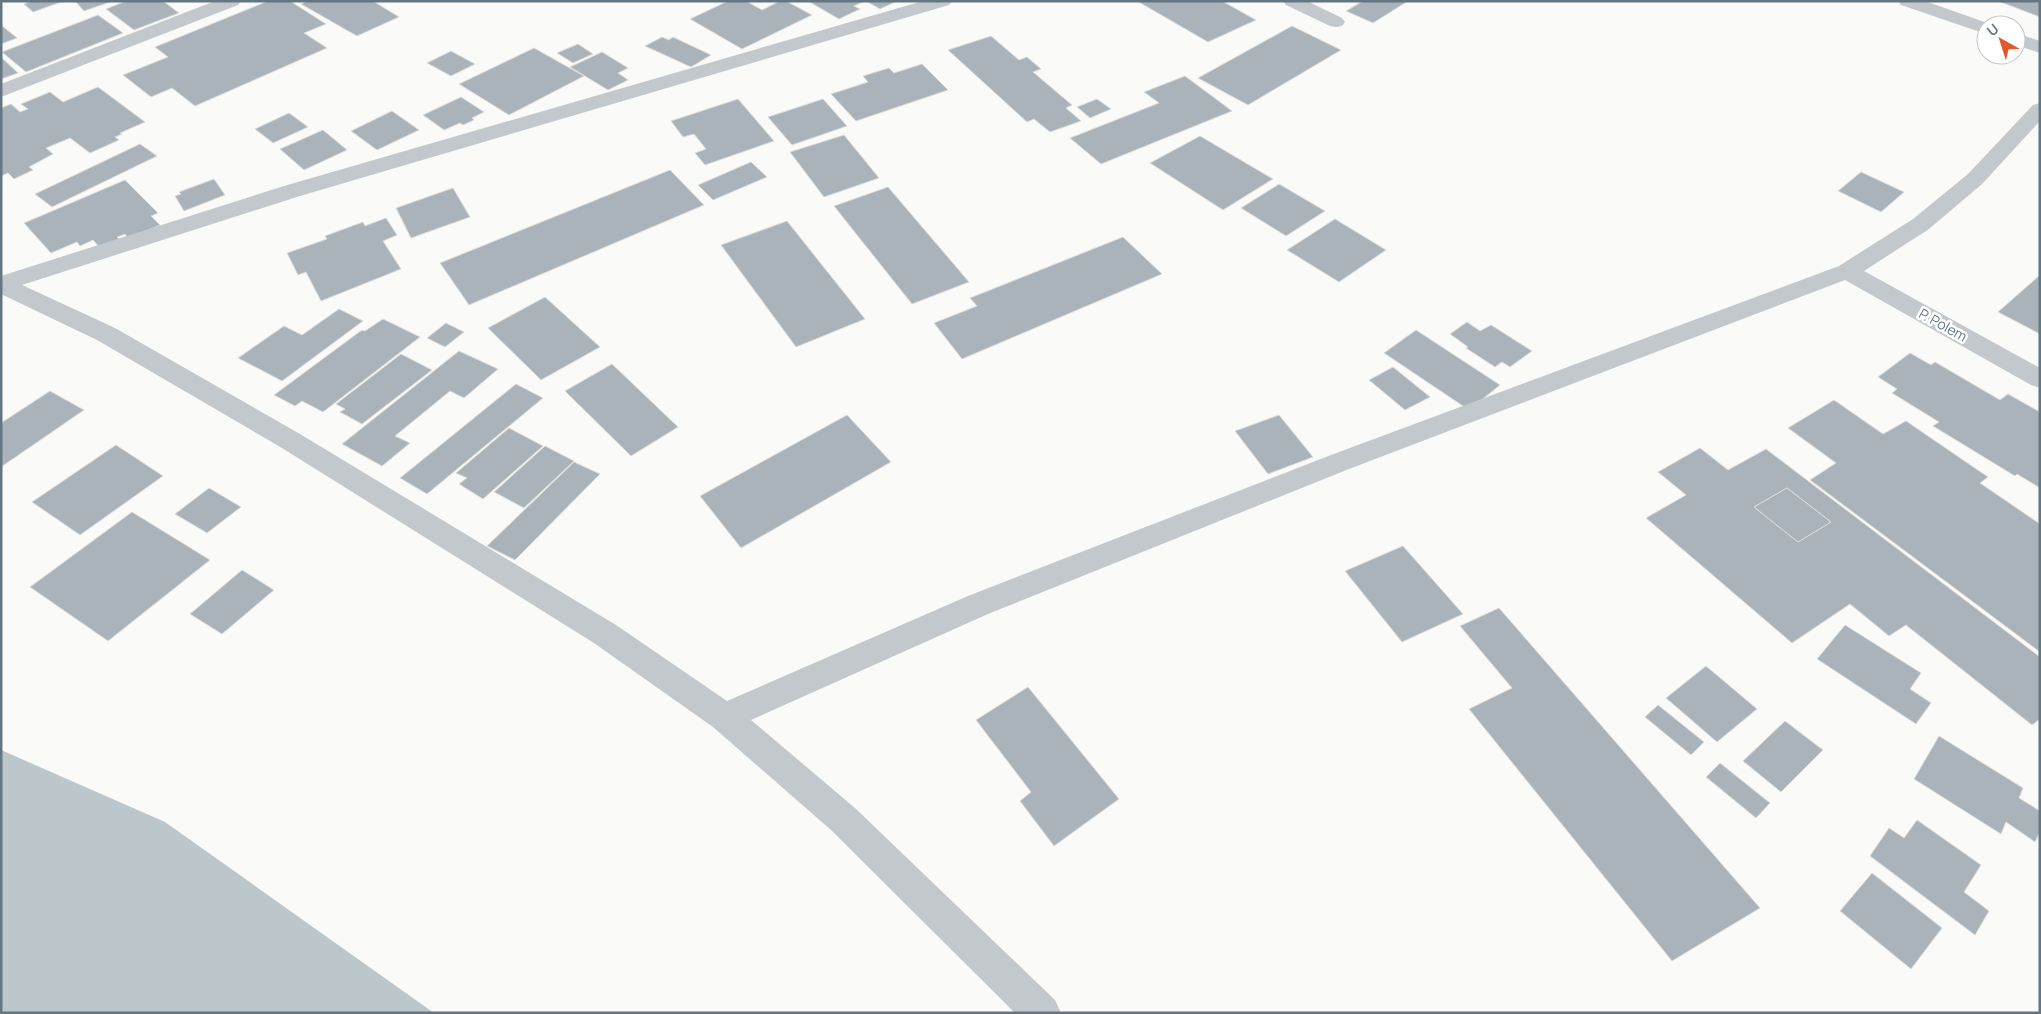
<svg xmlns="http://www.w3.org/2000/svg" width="2041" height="1014" font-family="Manrope,sans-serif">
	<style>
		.water { fill: #bbc7cb }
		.building { fill: #aab3b9; stroke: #dcdcda; fill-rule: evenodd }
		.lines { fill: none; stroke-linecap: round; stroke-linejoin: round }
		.minor { fill: #c3c8cc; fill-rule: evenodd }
		.labels { text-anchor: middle; stroke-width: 5; stroke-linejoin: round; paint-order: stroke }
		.street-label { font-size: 14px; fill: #657683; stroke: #fff }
	</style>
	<rect width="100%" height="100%" fill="#fafaf8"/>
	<polygon class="water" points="1,750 165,822 434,1013 1,1013"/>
	<g class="building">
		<polygon points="31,1 64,1 33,12 24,4"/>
		<polygon points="75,1 113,1 84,11"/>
		<polygon points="126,1 163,1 179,13 134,30 106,9"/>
		<polygon points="268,1 290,1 326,24 304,33 327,48 195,106 172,88 151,97 123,75 168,57 155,47"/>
		<polygon points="307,1 373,1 399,17 357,36 301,4"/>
		<polygon points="728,1 746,1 762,10 780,1 786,1 812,15 742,49 690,19"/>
		<polygon points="808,1 865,1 854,6 860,9 839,19"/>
		<polygon points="866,1 897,1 880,9"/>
		<polygon points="1137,1 1222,1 1256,20 1208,42"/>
		<polygon points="1363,1 1408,1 1373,23 1346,11"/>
		<polygon points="1998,1 2034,1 2040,3 2040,17"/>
		<polygon points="98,15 123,33 26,72 2,52"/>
		<polygon points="1,25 17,38 1,44"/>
		<polygon points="1292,26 1341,50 1248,105 1198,78"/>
		<polygon points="991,36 1019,60 1027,57 1041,69 1033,72 1072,105 1066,108 1081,121 1050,132 1034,119 1027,122 948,50"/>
		<polygon points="662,37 669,40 673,37 711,55 691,67 645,46"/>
		<polygon points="578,44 593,54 573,63 557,53"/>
		<polygon points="534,48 584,76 509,115 459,84"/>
		<polygon points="451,51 475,64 451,76 427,63"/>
		<polygon points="602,52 628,68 618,73 628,80 608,90 570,67"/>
		<polygon points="1,57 18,73 1,79"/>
		<polygon points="922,64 948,90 856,121 831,94 868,82 863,76 889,68 894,73"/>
		<polygon points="1185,76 1232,111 1101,164 1070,138 1159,103 1144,92"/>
		<polygon points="98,87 145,122 120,133 122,134 115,137 119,140 90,153 70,138 46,148 53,154 29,167 33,170 14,179 8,173 1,176 1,108 11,104 20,112 28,109 21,104 50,92 63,102"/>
		<polygon points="461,97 484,112 472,118 474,120 463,125 460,123 444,130 423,115"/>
		<polygon points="738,99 774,141 705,165 695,153 706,149 694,134 683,137 671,121"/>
		<polygon points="823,99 847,126 792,145 768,117"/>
		<polygon points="1097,99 1111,109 1090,118 1077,107"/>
		<polygon points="392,111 419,130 377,150 351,131"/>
		<polygon points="289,113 308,127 273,143 255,129"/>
		<polygon points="323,130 347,150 304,170 280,149"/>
		<polygon points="844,135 879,178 824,197 790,152"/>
		<polygon points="1200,136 1273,179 1223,210 1150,163"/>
		<polygon points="140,144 157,156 52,207 35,194"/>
		<polygon points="751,162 767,177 713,200 698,185"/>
		<polygon points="670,170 704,205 469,305 440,263"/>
		<polygon points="1861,172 1904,192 1881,212 1838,191"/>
		<polygon points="214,179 225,195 184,211 175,196 181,194 179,192"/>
		<polygon points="125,180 158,213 151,216 160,225 129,239 125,234 117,237 120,240 101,249 93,240 80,246 77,242 51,253 24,223"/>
		<polygon points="1279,184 1325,211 1286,236 1241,208"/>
		<polygon points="888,187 969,282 912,304 834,206"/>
		<polygon points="453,188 470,217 411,238 396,208"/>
		<polygon points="386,218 397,235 383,241 401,269 321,301 306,272 298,275 287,253 327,239 325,236 363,222 365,226"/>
		<polygon points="1335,219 1386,250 1339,282 1287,250"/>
		<polygon points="787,221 865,319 796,347 721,245"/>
		<polygon points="1123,237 1162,274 962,359 934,323 977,306 970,298"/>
		<polygon points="2040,275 2040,334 1998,312"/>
		<polygon points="545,297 600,347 541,380 488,328"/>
		<polygon points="339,309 363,321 282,381 238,358 284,326 302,335"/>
		<polygon points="383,319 420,337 323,412 302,401 295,406 274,395 362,330 365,331"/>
		<polygon points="1467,322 1480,331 1491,325 1532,351 1510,367 1502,362 1495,367 1466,348 1468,347 1450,334"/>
		<polygon points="446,323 464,332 445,347 427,338"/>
		<polygon points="1416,330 1500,385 1469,410 1384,353"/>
		<polygon points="459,351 498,369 464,398 450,391 395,436 410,443 382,466 342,444"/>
		<polygon points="1910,353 1931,365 1935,362 2000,400 2008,394 2040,412 2040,488 2017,474 2015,476 1933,426 1939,422 1892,393 1897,389 1878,377"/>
		<polygon points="401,354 432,370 362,424 340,412 345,409 336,404"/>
		<polygon points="612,364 678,427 631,456 565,391"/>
		<polygon points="1393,367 1430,397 1405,410 1369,380"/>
		<polygon points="516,384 543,398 427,494 400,478"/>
		<polygon points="50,391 84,410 1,467 1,423"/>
		<polygon points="1834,400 1883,434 1906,421 1988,477 1980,483 2040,524 2040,652 1810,480 1836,463 1788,428"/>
		<polygon points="847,415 891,462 741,548 700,496"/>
		<polygon points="1279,415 1313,457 1268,474 1235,431"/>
		<polygon points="509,428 543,446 483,499 459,484 467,478 456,473"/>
		<polygon points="116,445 163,476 80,535 32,502"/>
		<polygon points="545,446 574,461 524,508 494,492"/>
		<path d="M1700 448 1728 470 1766 449 2040 657V719L2032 725 1906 625 1889 636 1850 604 1792 643 1646 518 1686 495 1658 472ZM1787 488 1831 522 1798 542 1754 507Z"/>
		<polygon points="574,462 600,474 515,560 487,546"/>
		<polygon points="209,488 241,507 207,533 175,514"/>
		<polygon points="1787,488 1831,522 1798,542 1754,507"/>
		<polygon points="132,512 210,560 108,641 30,587"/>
		<polygon points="1403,546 1463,614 1402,642 1345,571"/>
		<polygon points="242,570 274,590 222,634 190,614"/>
		<polygon points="1499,608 1760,908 1672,961 1469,709 1512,688 1460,626"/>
		<polygon points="1845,625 1921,673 1910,689 1931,703 1916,724 1817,659"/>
		<polygon points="1706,666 1757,709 1717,742 1666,698"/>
		<polygon points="1028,687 1119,799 1054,846 1020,801 1031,792 976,720"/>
		<polygon points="1658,705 1704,742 1691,755 1645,717"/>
		<polygon points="1785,721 1823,750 1781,792 1743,761"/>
		<polygon points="1939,736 2023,788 2019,798 2040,811 2040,832 2035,842 2006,822 2001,834 1914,779"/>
		<polygon points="1720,763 1770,803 1756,818 1706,777"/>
		<polygon points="1917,820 1981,865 1964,892 1989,911 1975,935 1870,856 1889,828 1904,838"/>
		<polygon points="1872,873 1942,928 1911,969 1840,911"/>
	</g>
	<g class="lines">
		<g class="minor">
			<polygon points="215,1 241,1 238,5 1,97 1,84"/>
			<polygon points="923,1 952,1 949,5 300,196 22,285 115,328 300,434 616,625 727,701 968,596 1331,455 1839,266 1913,219 1968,174 2033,105 2040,103 2040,121 1982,184 1929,229 1864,271 2040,368 2040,388 2031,385 1845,280 1349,469 988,614 751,720 855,808 1055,1000 1061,1013 1015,1013 831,830 713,727 669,696 594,643 282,448 97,340 1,294 1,276 284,186"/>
			<polygon points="1283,1 1307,1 1342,18 1345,22 1342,26 1336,27 1330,26 1286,5"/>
			<polygon points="1898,1 1925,1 1993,25 1986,25 1986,33 1980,32 1901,5"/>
			<polygon points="2016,33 2040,41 2040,53 2016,45"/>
		</g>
	</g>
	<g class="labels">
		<g class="street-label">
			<text transform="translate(1943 325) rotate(29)" y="5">P. Polem</text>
		</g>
	</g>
	<rect width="2041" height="1014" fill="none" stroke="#657683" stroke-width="5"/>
	<g transform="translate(2001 40) rotate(321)"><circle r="24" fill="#ffffff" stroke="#c1c8cd"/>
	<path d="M0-4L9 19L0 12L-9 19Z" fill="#e4572e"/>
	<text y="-8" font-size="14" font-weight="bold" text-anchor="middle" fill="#657683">U</text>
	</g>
</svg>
